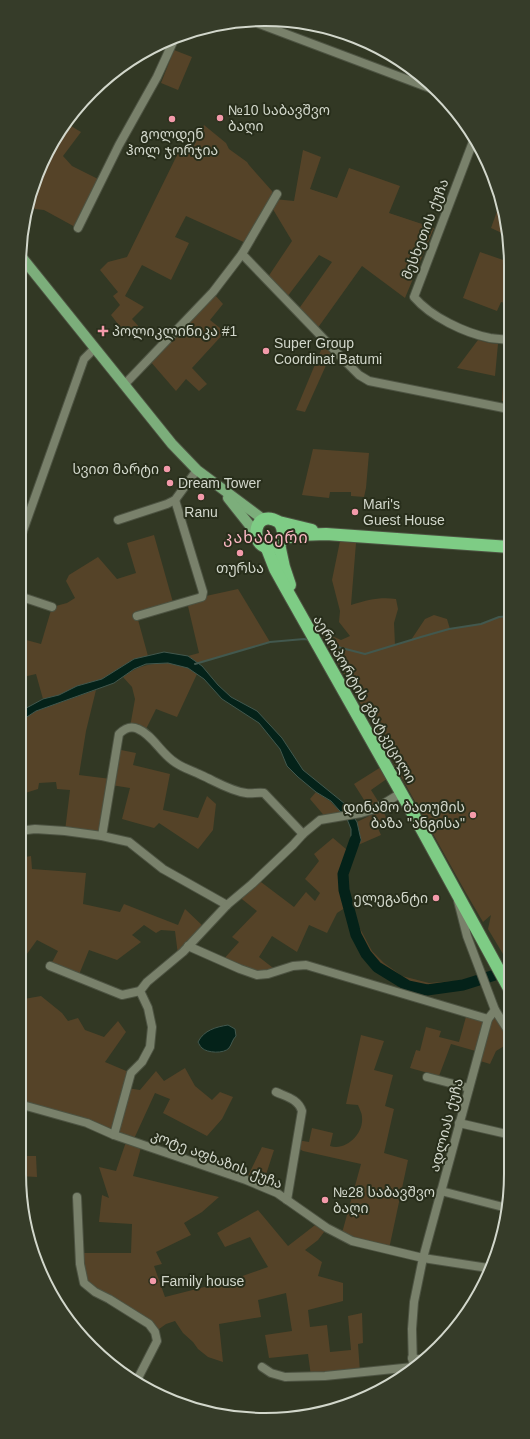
<svg xmlns="http://www.w3.org/2000/svg" width="530" height="1439" font-family="Arial,'Noto Sans Georgian',sans-serif">
	<style>
		.green { fill: #554328 }
		.water { fill: #042219; stroke: #42584e }
		.lines { fill: none; stroke-linecap: round; stroke-linejoin: round }
		.stream { stroke: #42584e; stroke-width: 2 }
		.river { stroke: #042219; stroke-width: 11 }
		.minor-casing { stroke: #4d5342; stroke-width: 10 }
		.major-casing { stroke: #4d5342; stroke-width: 12 }
		.highway-casing { stroke: #4d5342; stroke-width: 14 }
		.minor { stroke: #79816b; stroke-width: 8 }
		.major { stroke: #7cae7b; stroke-width: 10 }
		.highway { stroke: #7ecc85; stroke-width: 12 }
		.poi-dot { fill: #f39aaa; stroke: #282e1b; stroke-width: 1.5 }
		.labels { text-anchor: middle; stroke-width: 4; stroke-linejoin: round; paint-order: stroke }
		.poi-label { font-size: 14px; fill: #d2d7cb; stroke: #282e1b; text-anchor: start }
		.street-label { font-size: 14px; fill: #d2d7cb; stroke: #282e1b }
		.quarter-label { font-size: 16px; letter-spacing: 1px; fill: #fcb8c4; stroke: #282e1b }
		.rim { fill: none; stroke: #d2d7cb; stroke-width: 2 }
	</style>
	<rect width="100%" height="100%" fill="#323824"/>
	<g class="green">
		<polygon points="174,50 192,57 178,90 161,83"/>
		<polygon points="66,123 81,132 63,156 72,166 100,180 77,228 44,210 35,209 27,202"/>
		<polygon points="204,125 226,143 229,149 247,162 249,165 272,191 273,199 274,199 294,201 303,150 321,157 310,189 337,198 349,168 400,186 389,213 434,228 405,298 362,266 317,329 298,310 332,262 319,255 287,297 268,277 292,241 271,206 248,244 186,216 175,237 189,243 171,280 142,265 125,296 144,307 132,319 141,329 127,336 111,315 120,305 113,296 118,292 100,270 108,262 127,257 181,147 191,152"/>
		<polygon points="500,203 507,226 504,234 491,228"/>
		<polygon points="480,252 509,262 509,304 501,302 497,311 463,298"/>
		<polygon points="215,295 223,304 210,320 225,332 192,368 207,384 199,391 186,379 176,391 150,361"/>
		<polygon points="478,340 489,343 498,344 495,376 457,368"/>
		<polygon points="324,343 332,352 305,412 296,410"/>
		<polygon points="503,385 509,385 509,403 502,401"/>
		<polygon points="313,449 369,453 366,488 364,497 351,496 351,492 330,492 329,498 302,495"/>
		<polygon points="154,535 174,606 137,616 148,656 134,659 102,679 77,686 59,695 43,699 36,674 19,678 19,638 41,644 52,607 67,603 75,598 66,581 69,575 98,557 117,579 136,573 127,543"/>
		<path d="M340 541 356 543 351 605C368 600 379 597 396 599L398 609 394 623 395 645 411 640 425 619 434 615 447 619 450 629 481 624 499 617 508 616 510 595 511 954H503L488 929 491 915 483 922 466 893 316 624 328 634 341 640 350 636 339 622 340 611 332 580Z"/>
		<polygon points="238,589 270,642 198,663 188,656 199,653 187,602 206,596"/>
		<path d="M168 663 188 668 197 674 177 717 156 709 144 733 130 727 135 699 132 687 123 677C139 665 148 664 168 663Z"/>
		<polygon points="96,690 86,731 79,775 111,779 116,749 136,753 133,765 170,774 163,810 198,818 207,796 216,804 213,830 198,849 159,823 154,828 122,819 130,788 111,785 102,836 65,831 70,790 57,789 56,782 39,783 38,789 19,795 19,722 36,711"/>
		<polygon points="381,767 388,778 371,790 381,806 388,822 377,826 381,835 358,845 361,840 357,822 373,814 354,784"/>
		<polygon points="316,792 330,801 347,819 327,819 310,799"/>
		<path d="M333 838 353 855 343 874 344 890 348 906 372 951 384 963 402 976 429 983 467 980 477 981C464 985 439 991 426 990 394 986 369 964 356 936 352 927 351 916 348 906L337 913 327 933 309 925 297 952 272 936 259 957 277 971 268 974 222 961 239 942 232 937 257 911 238 896 257 879 294 907 306 892 315 901 320 893 305 879 319 861 314 854Z"/>
		<polygon points="31,856 32,869 86,873 83,904 120,912 124,904 178,925 185,909 205,928 178,955 175,931 161,930 156,933 144,925 132,935 141,942 117,960 89,950 78,977 50,966 58,951 37,940 24,958 19,955 19,858"/>
		<polygon points="41,996 62,1013 68,1021 78,1018 85,1030 104,1037 118,1021 126,1032 105,1062 131,1073 127,1088 140,1090 156,1071 164,1081 185,1068 195,1086 212,1100 220,1092 233,1097 222,1119 207,1136 163,1113 170,1099 155,1093 133,1141 142,1144 133,1176 219,1197 202,1212 184,1223 191,1235 156,1252 162,1264 154,1266 165,1297 228,1281 268,1267 250,1237 225,1247 217,1233 258,1210 288,1246 319,1222 327,1228 318,1240 305,1250 322,1262 318,1276 343,1283 343,1301 308,1310 310,1327 327,1325 330,1352 351,1350 348,1316 362,1313 363,1343 358,1344 360,1372 311,1376 308,1354 269,1358 265,1335 292,1331 286,1293 258,1300 261,1317 219,1324 223,1362 208,1357 198,1349 193,1342 183,1333 175,1321 166,1324 155,1332 88,1287 79,1253 131,1253 132,1224 99,1222 102,1195 109,1198 99,1167 116,1171 127,1139 19,1104 19,1007 24,999"/>
		<polygon points="495,1010 511,1035 511,1042 496,1051 490,1064 477,1060 479,1052 451,1044 439,1076 410,1068 416,1050 420,1051 426,1027 441,1031 439,1037 459,1042 467,1013 488,1019"/>
		<path d="M361 1035 384 1041 374 1070 393 1075 385 1106 394 1109 384 1153 408 1160 389 1249 360 1241 342 1233 361 1164 303 1151 296 1147 297 1140 309 1142 312 1128 333 1133 330 1146C346 1151 364 1134 362 1117 362 1113 359 1108 358 1105L346 1104Z"/>
		<polygon points="262,1147 274,1150 262,1187 246,1180"/>
		<polygon points="19,1156 36,1156 37,1177 19,1176"/>
	</g>
	<g class="water">
		<polygon points="164,652 188,656 202,666 218,685 231,697 257,711 282,738 303,770 345,804 357,822 361,840 353,855 348,850 351,842 351,829 347,819 331,801 316,792 298,777 287,766 280,749 259,723 222,699 204,679 188,668 168,663 146,664 134,669 114,683 36,711 19,722 19,712 43,699 59,695 77,686 102,679 134,659"/>
		<path d="M228 1025 235 1029 236 1036C232 1040 232 1044 229 1048 224 1054 207 1053 202 1048 200 1046 199 1044 198 1042 204 1030 216 1027 228 1025Z"/>
	</g>
	<g class="lines">
		<g class="stream">
			<polyline points="322,643 365,654 421,637 449,629 481,624 499,617 510,616"/>
			<polyline points="195,664 270,642 304,639 310,640"/>
		</g>
		<polyline class="river" points="355,840 343,874 344,890 356,935 366,954 377,967 408,986 427,990 463,985 511,970"/>
		<g class="minor-casing">
			<g id="minor">
				<polyline points="257,23 435,90"/>
				<path d="M474 139 414 297C431 317 465 333 490 338 496 339 503 339 509 340"/>
				<polyline points="78,228 119,145 157,77 173,42"/>
				<polyline points="242,254 346,362 359,375 369,381 509,409"/>
				<polyline points="124,385 213,292 242,254 277,194"/>
				<polyline points="118,520 167,504 175,500 197,470"/>
				<polyline points="19,542 84,359 95,348"/>
				<polyline points="19,596 52,607"/>
				<polyline points="137,616 202,597 203,592 175,500"/>
				<polyline points="19,831 35,829 65,831 102,836 129,842 163,869 227,905"/>
				<path d="M102 836 119 734C124 729 130 725 138 729 153 735 161 754 176 763 183 768 193 771 201 775 215 781 230 791 246 793 252 794 258 792 264 793L303 834"/>
				<polyline points="458,901 467,936 495,1010 511,1035"/>
				<polyline points="188,946 240,969 257,975 268,974 293,966 306,965 488,1019"/>
				<polyline points="50,966 122,995 140,991"/>
				<polyline points="427,1077 469,1088"/>
				<path d="M276 1092C287 1097 298 1099 302 1111L287 1200"/>
				<polyline points="19,1104 87,1123 114,1135 246,1180 277,1193 327,1228 352,1241 423,1258 488,1268"/>
				<polyline points="459,1123 511,1135"/>
				<polyline points="114,1135 131,1073 142,1062 150,1047 152,1027 148,1008 140,991 147,982 183,952 227,905 252,884 293,845 303,834 320,820 361,813 375,809 401,793"/>
				<polyline points="441,1191 507,1208"/>
				<polyline points="77,1197 80,1264 84,1283 95,1292 109,1299 149,1324 155,1332 157,1341 136,1382"/>
				<polyline points="412,1358 422,1360"/>
				<polyline points="262,1367 271,1373 285,1377 325,1376 413,1367"/>
				<polyline points="413,1368 412,1329 414,1302 423,1258 488,1019 495,1010"/>
			</g>
		</g>
		<g class="major-casing">
			<g id="major">
				<polyline points="20,255 172,444 197,470 264,520"/>
				<polyline points="228,498 255,532"/>
			</g>
		</g>
		<g class="highway-casing">
			<g id="highway">
				<path d="M279 522C285 530 285 542 275 546 249 556 250 505 279 522L312 530"/>
				<polyline points="282,539 298,535 326,534 510,547"/>
				<polyline points="279,544 284,567 290,585"/>
				<polyline points="266,546 275,569 285,587 421,828 511,992"/>
			</g>
		</g>
		<use href="#minor" class="minor"/>
		<use href="#major" class="major"/>
		<use href="#highway" class="highway"/>
	</g>
	<g class="poi-dot">
		<circle cx="220" cy="118" r="4"/>
		<circle cx="172" cy="119" r="4"/>
		<path d="M101 325h4v4h4v4h-4v4h-4v-4h-4v-4h4z"/>
		<circle cx="266" cy="351" r="4"/>
		<circle cx="167" cy="469" r="4"/>
		<circle cx="170" cy="483" r="4"/>
		<circle cx="201" cy="497" r="4"/>
		<circle cx="355" cy="512" r="4"/>
		<circle cx="240" cy="553" r="4"/>
		<circle cx="473" cy="815" r="4"/>
		<circle cx="436" cy="898" r="4"/>
		<circle cx="325" cy="1200" r="4"/>
		<circle cx="153" cy="1281" r="4"/>
	</g>
	<g class="labels">
		<g class="poi-label">
			<text x="228" y="115">№10 საბავშვო<tspan x="228" dy="16">ბაღი</tspan></text>
			<text x="172" y="139" text-anchor="middle">გოლდენ<tspan x="172" dy="16">ჰოლ ჯორჯია</tspan></text>
			<text x="112" y="336">პოლიკლინიკა #1</text>
			<text x="274" y="348">Super Group<tspan x="274" dy="16">Coordinat Batumi</tspan></text>
			<text x="159" y="474" text-anchor="end">სვით მარტი</text>
			<text x="178" y="488">Dream Tower</text>
			<text x="363" y="509">Mari's<tspan x="363" dy="16">Guest House</tspan></text>
			<text x="201" y="517" text-anchor="middle">Ranu</text>
			<text x="240" y="573" text-anchor="middle">თურსა</text>
			<text x="465" y="812" text-anchor="end">დინამო ბათუმის<tspan x="465" dy="16">ბაზა "ანგისა"</tspan></text>
			<text x="428" y="903" text-anchor="end">ელეგანტი</text>
			<text x="333" y="1197">№28 საბავშვო<tspan x="333" dy="16">ბაღი</tspan></text>
			<text x="161" y="1286">Family house</text>
		</g>
		<g class="street-label">
			<text transform="translate(425 229) rotate(-69)" y="5">მესხეთის ქუჩა</text>
			<text transform="translate(365 699) rotate(60)" y="5">აეროპორტის გზატკეცილი</text>
			<text transform="translate(446 1125) rotate(-75)" y="5">ადლიას ქუჩა</text>
			<text transform="translate(217 1159) rotate(21)" y="5">კოტე აფხაზის ქუჩა</text>
		</g>
		<g class="quarter-label">
			<text x="266" y="543">კახაბერი</text>
		</g>
	</g>
	<path d="M0 0H530V1439H0ZM265 26H265A239 239 0 0 1 504 265V1174A239 239 0 0 1 265 1413H265A239 239 0 0 1 26 1174V265A239 239 0 0 1 265 26Z" fill="#363c29" fill-rule="evenodd"/>
	<path class="rim" d="M265 26H265A239 239 0 0 1 504 265V1174A239 239 0 0 1 265 1413H265A239 239 0 0 1 26 1174V265A239 239 0 0 1 265 26Z"/>
</svg>
